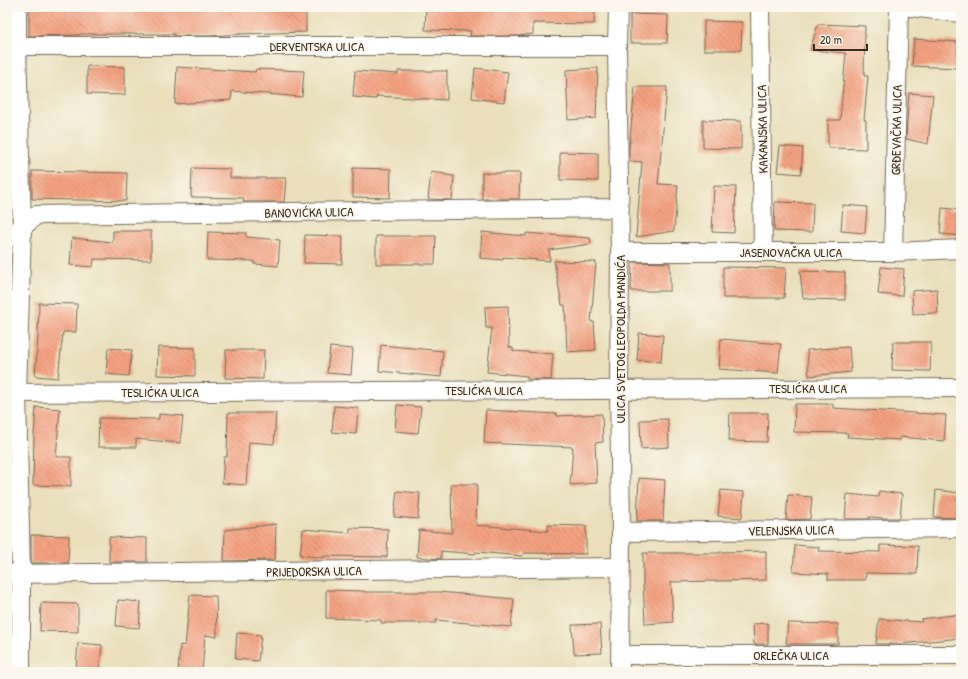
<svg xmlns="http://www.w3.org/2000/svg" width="968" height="679" font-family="'Patrick Hand',sans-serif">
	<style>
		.building { fill: url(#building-back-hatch) }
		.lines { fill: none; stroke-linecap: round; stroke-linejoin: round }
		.minor-casing { stroke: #786955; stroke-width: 20 }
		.minor { stroke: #fff; stroke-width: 18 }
		.labels { text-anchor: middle; stroke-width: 3.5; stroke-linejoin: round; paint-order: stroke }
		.street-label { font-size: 13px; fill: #3b2a1e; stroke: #fbf7ec }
	</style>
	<defs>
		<pattern id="building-back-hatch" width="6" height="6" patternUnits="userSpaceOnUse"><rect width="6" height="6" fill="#f4a281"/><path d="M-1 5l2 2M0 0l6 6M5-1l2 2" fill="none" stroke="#c78469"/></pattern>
	</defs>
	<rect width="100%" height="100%" fill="#fbf7ec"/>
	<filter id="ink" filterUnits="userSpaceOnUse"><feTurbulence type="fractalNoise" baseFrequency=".025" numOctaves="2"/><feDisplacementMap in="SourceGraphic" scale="8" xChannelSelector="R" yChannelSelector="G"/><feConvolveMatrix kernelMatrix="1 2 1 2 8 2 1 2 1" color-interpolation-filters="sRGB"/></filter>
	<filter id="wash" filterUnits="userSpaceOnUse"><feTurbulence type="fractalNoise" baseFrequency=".012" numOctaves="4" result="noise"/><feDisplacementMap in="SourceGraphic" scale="16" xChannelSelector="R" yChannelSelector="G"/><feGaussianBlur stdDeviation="0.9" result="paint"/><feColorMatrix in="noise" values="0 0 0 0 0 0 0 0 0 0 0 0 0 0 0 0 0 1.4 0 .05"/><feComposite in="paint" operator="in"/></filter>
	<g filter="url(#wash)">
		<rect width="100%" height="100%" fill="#e9dfbb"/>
		<g id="blocks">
			<g class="building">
				<polygon points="29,7 306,7 306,32 239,34 240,34 211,36 174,36 174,34 80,34 80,35 29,36"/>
				<polygon points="426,7 595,7 594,24 533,23 533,34 519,36 470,36 471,31 425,30"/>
				<polygon points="630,14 668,15 667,43 630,43"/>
				<polygon points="704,21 742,22 741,50 704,50"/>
				<polygon points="818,24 865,26 864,76 868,76 864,120 866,120 866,149 828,148 828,120 840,120 846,53 810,50"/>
				<polygon points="914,39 958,42 957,68 912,66"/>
				<polygon points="87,66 125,67 125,95 87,94"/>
				<polygon points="177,67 255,72 256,69 304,71 302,97 232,91 231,100 175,104"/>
				<polygon points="475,68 508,72 504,102 472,98"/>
				<polygon points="598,68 596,118 568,120 566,70"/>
				<polygon points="355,71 398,74 398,71 447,71 447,100 377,96 376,99 353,97"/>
				<polygon points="635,87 667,87 658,184 678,185 674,231 636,237 642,162 629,161 629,148"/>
				<polygon points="909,93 933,95 928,144 906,139 907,121"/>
				<polygon points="703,120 741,121 741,149 703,148"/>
				<polygon points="780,146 803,148 801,174 777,172"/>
				<polygon points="560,152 598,153 598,181 560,180"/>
				<polygon points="192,168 230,169 230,178 286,178 284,202 243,202 244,198 191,197"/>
				<polygon points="353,168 391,169 390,198 353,197"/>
				<polygon points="32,171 127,173 126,201 32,199"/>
				<polygon points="431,172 445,174 445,175 454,176 452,200 428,199"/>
				<polygon points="482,173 520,173 519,199 482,199"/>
				<polygon points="714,186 736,187 734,233 712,232"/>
				<polygon points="775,202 813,203 812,232 774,231"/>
				<polygon points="843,205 867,207 865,233 841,231"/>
				<polygon points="942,208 961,210 961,236 940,234"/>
				<polygon points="113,231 151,231 151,260 94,259 93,267 70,265 72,238 113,242"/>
				<polygon points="208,232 246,233 246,237 280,240 278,266 254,264 254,261 207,260"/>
				<polygon points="482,232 526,236 526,233 590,238 591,244 549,250 550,261 503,257 503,260 480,258"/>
				<polygon points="305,235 343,236 342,264 304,263"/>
				<polygon points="376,236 436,236 435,264 376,264"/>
				<polygon points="554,261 596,262 591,322 594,322 596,350 567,352 565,305 562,305"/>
				<polygon points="632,262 670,263 670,291 631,291"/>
				<polygon points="723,267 786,268 784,298 723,298"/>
				<polygon points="881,267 904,269 902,296 878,294"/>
				<polygon points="800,271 845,272 845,300 807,299 807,298 803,298"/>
				<polygon points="937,289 938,313 913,314 912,291"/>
				<polygon points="39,303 77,304 76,332 63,332 58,378 35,376 38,337"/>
				<polygon points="508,306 509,347 513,348 513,351 553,354 551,380 527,379 527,376 487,372 492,328 486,328 485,307"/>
				<polygon points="639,333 663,335 661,362 637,360"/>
				<polygon points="721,339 781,344 778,373 719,369"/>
				<polygon points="893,342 931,342 930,371 892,370"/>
				<polygon points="381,345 443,351 441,377 379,371"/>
				<polygon points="158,347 195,348 195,376 157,375"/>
				<polygon points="330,347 353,349 351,375 327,373"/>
				<polygon points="849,347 851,372 809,376 807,350"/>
				<polygon points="108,348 132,350 129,376 106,374"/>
				<polygon points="226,350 264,350 263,379 225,378"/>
				<polygon points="795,404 833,404 833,408 946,415 944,441 900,437 900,440 847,437 848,433 794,432"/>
				<polygon points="397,405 421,407 418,433 395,431"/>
				<polygon points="334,406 358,408 356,434 332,432"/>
				<polygon points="36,407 60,409 56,457 71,457 71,486 33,485 34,436"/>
				<polygon points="486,410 557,414 557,416 602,414 603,442 595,443 597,483 570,485 573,447 484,443"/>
				<polygon points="228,413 276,413 274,444 249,442 246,485 222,483 224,457 227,457"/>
				<polygon points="730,413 768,413 767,442 729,441"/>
				<polygon points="159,414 183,416 180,443 136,439 136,447 98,447 99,418 159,419"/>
				<polygon points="668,419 669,447 641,449 640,420"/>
				<polygon points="639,478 665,480 663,521 637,521"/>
				<polygon points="451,484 477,484 476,525 548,531 548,525 586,526 586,554 523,553 522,556 476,552 475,554 441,551 441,559 417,557 419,530 452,533"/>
				<polygon points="721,490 744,492 742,518 718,516"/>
				<polygon points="936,490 960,493 958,518 934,517"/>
				<polygon points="397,491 420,493 418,519 394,517"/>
				<polygon points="879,491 902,494 900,518 884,518 869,517 869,519 845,519 847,494 878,497"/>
				<polygon points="788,495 812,497 810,519 786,520"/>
				<polygon points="276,524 275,560 224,561 225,530"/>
				<polygon points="350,528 388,529 387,557 324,556 324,558 300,555 303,529 350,533"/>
				<polygon points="31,535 69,536 68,563 31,563"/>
				<polygon points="109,537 147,538 147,562 109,562"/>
				<polygon points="795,545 819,547 818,551 880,552 880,545 918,546 917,574 866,573 865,580 828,580 828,574 793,572"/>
				<polygon points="766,551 766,580 671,582 673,622 645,624 643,582 643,553 720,553 720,552"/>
				<polygon points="326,590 364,591 364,592 439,592 514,599 511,627 436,620 436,623 381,623 381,620 326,618"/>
				<polygon points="190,595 216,596 217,637 205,635 202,672 178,672 180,645 185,646"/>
				<polygon points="118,600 141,602 139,628 116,626"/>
				<polygon points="41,603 78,604 78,632 40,631"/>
				<polygon points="961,614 961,638 900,644 876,644 879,619 922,622 921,619"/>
				<polygon points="768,623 768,644 754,644 753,624"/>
				<polygon points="788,623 838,624 838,644 786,644"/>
				<polygon points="600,624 602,653 574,654 572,625"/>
				<polygon points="237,633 261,635 258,661 235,659"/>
				<polygon points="78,643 102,645 99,671 76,669"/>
			</g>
		</g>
	</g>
	<g filter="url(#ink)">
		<use href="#blocks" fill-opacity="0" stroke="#786955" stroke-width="1"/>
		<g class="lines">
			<g class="minor-casing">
				<g id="minor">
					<polyline points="17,7 17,46 22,228 17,393 21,574 21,672"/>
					<polyline points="618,7 617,46 620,252 619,389 621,532 620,672"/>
					<polyline points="760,7 763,252"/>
					<polyline points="910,7 961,13"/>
					<polyline points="17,46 617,46"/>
					<polyline points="7,238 22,228 36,215 620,208"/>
					<polyline points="620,252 893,252 961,249"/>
					<polyline points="893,252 899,7"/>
					<polyline points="7,393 961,388"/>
					<polyline points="621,532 961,528"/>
					<polyline points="7,574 620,567"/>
					<polyline points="621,655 961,655"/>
				</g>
			</g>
			<use href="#minor" class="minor"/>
		</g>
	</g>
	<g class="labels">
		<g class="street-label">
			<text x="317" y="51">DERVENTSKA ULICA</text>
			<text transform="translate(762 129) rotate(-91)" y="5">KAKANJSKA ULICA</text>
			<text transform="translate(896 130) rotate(-89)" y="5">GRĐEVAČKA ULICA</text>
			<text transform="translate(309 212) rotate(-1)" y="5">BANOVIĆKA ULICA</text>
			<text x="791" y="257">JASENOVAČKA ULICA</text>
			<text transform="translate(620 339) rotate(-90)" y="5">ULICA SVETOG LEOPOLDA MANDIĆA</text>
			<text x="808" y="393">TESLIĆKA ULICA</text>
			<text x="484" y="395">TESLIĆKA ULICA</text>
			<text x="160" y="397">TESLIĆKA ULICA</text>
			<text transform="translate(791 530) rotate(-1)" y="5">VELENJSKA ULICA</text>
			<text transform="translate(314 571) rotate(-1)" y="5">PRIJEDORSKA ULICA</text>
			<text x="791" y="660">ORLEČKA ULICA</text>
		</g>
	</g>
	<rect width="968" height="679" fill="none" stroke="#fbf7ec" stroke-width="24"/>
	<path d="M814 44v6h53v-6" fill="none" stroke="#3b2a1e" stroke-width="2"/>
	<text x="820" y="44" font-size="12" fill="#3b2a1e" stroke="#fbf7ec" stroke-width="3" paint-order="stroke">20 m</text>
</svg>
